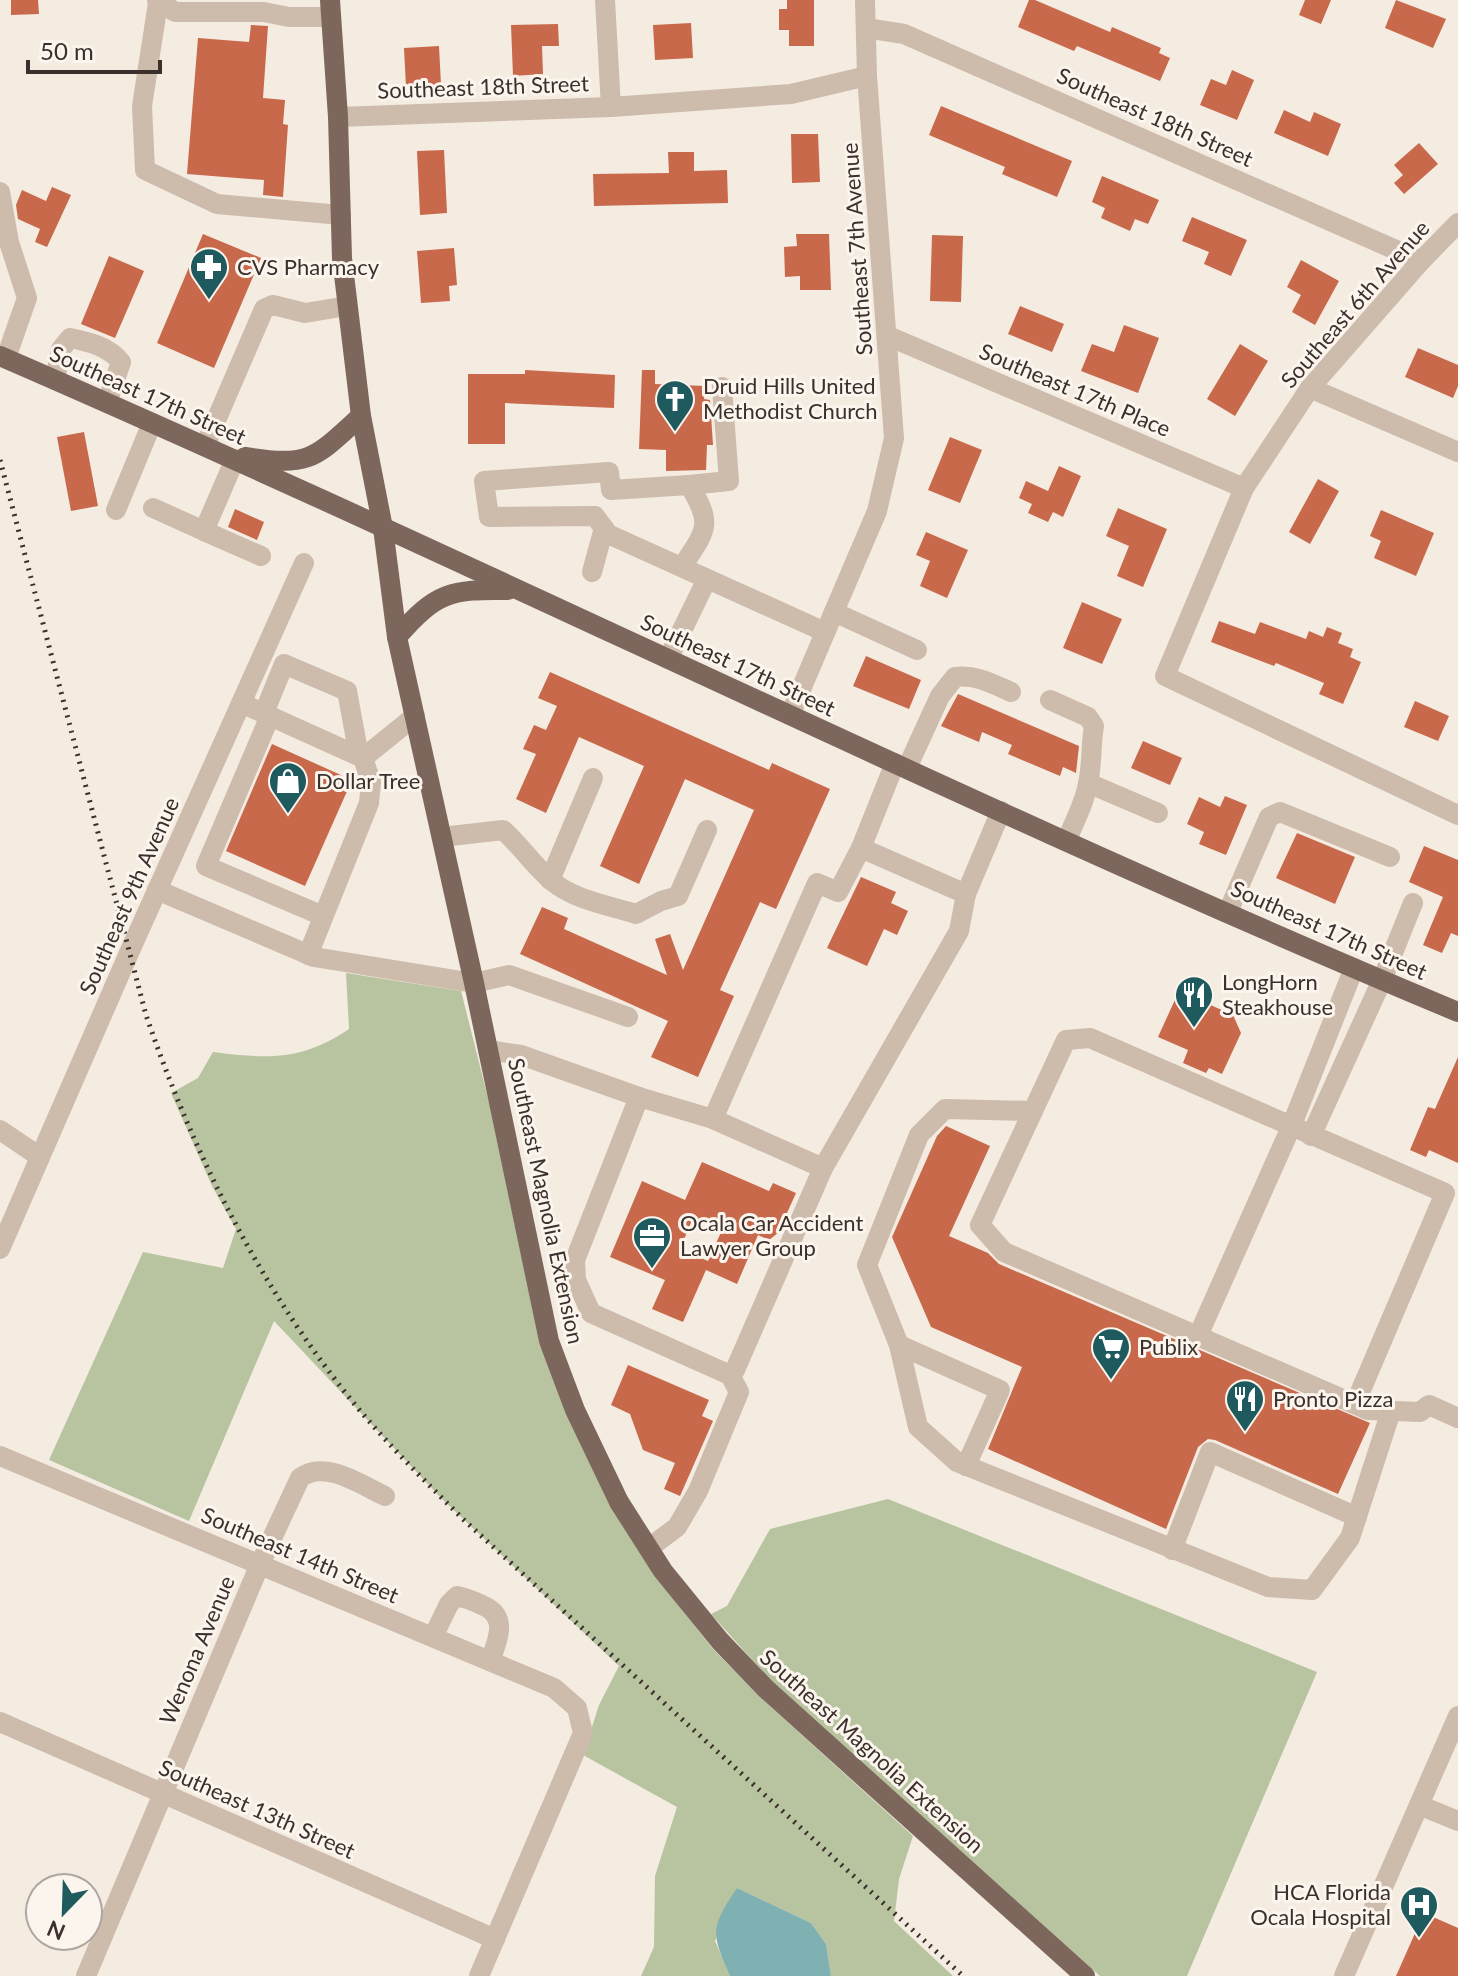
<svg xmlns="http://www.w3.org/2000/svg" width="1458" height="1976" font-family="Lato,sans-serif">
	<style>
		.green { fill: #b8c4a0 }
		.water { fill: #7fb0b2 }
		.building { fill: #c8694b; fill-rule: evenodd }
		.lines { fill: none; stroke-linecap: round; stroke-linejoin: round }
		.minor { stroke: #cdbbac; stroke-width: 20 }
		.major { stroke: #7d675c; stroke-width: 20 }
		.rail { stroke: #3b302b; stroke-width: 5; stroke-dasharray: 2 6; stroke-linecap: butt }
		.labels { text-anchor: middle; stroke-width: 6; stroke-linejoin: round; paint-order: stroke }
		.street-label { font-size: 22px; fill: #3b302b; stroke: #fbf5ee }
		.poi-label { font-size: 22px; fill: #3b302b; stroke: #fbf5ee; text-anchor: start }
	</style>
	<rect width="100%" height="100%" fill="#f4ebe1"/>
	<g class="green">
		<path d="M346 973 461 991 490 1106 540 1346 656 1577 713 1649 760 1697 913 1836 899 1879 894 1921 953 1976H831L826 1944 811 1923 737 1888 715 1941 730 1976H641L654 1947 655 1876 677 1807 583 1755 599 1705 619 1666 441 1498 274 1321 189 1521 49 1460 143 1252 223 1268 236 1229 212 1186 171 1093 198 1078 213 1052C267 1059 302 1061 349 1029Z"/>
		<polygon points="888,1499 1317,1672 1187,1976 1100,1976 772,1682 711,1614 727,1606 770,1529"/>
	</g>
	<path class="water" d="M737 1888 811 1923 826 1944 831 1976H730C711 1933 710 1928 737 1888Z"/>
	<g class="building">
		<polygon points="11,0 38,0 39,14 11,15"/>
		<polygon points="787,0 814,0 814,46 789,46 789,30 779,30 779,9 787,9"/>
		<polygon points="1029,0 1035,0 1110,32 1112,27 1161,48 1159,53 1170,58 1160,81 1077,46 1074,51 1018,27"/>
		<polygon points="1305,0 1331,0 1321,24 1299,15"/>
		<polygon points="1396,0 1446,19 1433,48 1385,28"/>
		<polygon points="691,23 693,58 655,60 653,25"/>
		<polygon points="558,24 559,46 542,46 543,74 513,76 511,25"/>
		<polygon points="251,25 268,26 263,98 285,100 283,124 288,125 283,197 263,195 264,180 187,174 198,38 249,42"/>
		<polygon points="439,46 441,85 406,87 404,48"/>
		<polygon points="1232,70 1254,80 1237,120 1200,105 1211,79 1226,85"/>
		<polygon points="941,106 1072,161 1057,197 1002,174 1005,167 929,135"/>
		<polygon points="1284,110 1310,122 1314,112 1341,124 1328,156 1274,133"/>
		<polygon points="791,134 818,134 820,182 792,183"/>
		<polygon points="1419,143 1438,164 1404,194 1394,183 1403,175 1394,165"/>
		<polygon points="444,150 447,213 420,215 417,151"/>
		<polygon points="668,152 694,152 694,171 727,170 728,203 594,206 593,174 669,173"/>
		<polygon points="1102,176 1159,200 1148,224 1135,219 1130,231 1101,218 1105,208 1092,202"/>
		<polygon points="52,187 71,195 47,247 35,242 40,229 18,219 16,205 22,190 46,201"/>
		<polygon points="1192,217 1247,240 1231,276 1204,264 1209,252 1182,241"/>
		<polygon points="203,234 261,258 214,368 157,343"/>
		<polygon points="796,234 829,234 831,290 800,290 800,276 785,277 784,247 797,246"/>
		<polygon points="932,235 963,236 961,302 930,301"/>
		<polygon points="454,248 457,285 449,286 450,301 421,303 417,251"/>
		<polygon points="109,256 144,271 115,338 81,324"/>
		<polygon points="1301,260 1339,281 1315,325 1292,312 1301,295 1287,287"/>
		<polygon points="1020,306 1064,324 1052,352 1008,334"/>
		<polygon points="1124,325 1159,338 1138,393 1081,371 1092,344 1114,352"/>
		<polygon points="1240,344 1268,361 1235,416 1207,399"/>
		<polygon points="1418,348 1458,365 1458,386 1453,398 1405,377"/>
		<polygon points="525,370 615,375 614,408 505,403 505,444 468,444 468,374 525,374"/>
		<polygon points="642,370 655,370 655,384 705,386 704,399 710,400 713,445 707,445 706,470 666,471 666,450 639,449"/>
		<polygon points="84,432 98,506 71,511 57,437"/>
		<polygon points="950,437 982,450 960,503 928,490"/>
		<polygon points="1059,466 1081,476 1063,517 1053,512 1048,522 1028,513 1032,504 1019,498 1026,481 1048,491"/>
		<polygon points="1318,479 1339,491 1310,544 1289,532"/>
		<polygon points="1118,508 1167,529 1143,587 1117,576 1129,546 1106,536"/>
		<polygon points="235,509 264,522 257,540 228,527"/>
		<polygon points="1381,510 1434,533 1416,576 1374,558 1381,541 1370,536"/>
		<polygon points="926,532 968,550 947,598 920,586 930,561 916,555"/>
		<polygon points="1082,602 1122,619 1102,664 1063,648"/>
		<polygon points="1219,621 1255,634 1260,622 1306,639 1309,631 1323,637 1327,627 1342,633 1338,643 1353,649 1350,657 1361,662 1343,704 1319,694 1324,683 1276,663 1274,666 1211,642"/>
		<polygon points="866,656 921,680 909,709 853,686"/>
		<polygon points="550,672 769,770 772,763 830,789 776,909 760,902 720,990 734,996 698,1077 651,1057 668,1021 520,954 542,907 568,918 564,929 667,975 655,939 670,934 683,970 754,810 685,779 639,884 600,866 644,766 579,737 546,813 516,799 536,754 523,749 534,725 546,730 557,706 538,698"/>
		<polygon points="958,694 1079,746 1076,773 1063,767 1060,776 1008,754 1012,745 982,732 979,742 941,726"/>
		<polygon points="1415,701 1449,716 1438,741 1404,727"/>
		<polygon points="1143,741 1182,758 1170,785 1131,768"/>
		<polygon points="272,744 352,780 305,886 226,851"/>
		<polygon points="1225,796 1247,805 1226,855 1199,844 1204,832 1187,824 1199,797 1220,807"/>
		<polygon points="1297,833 1355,857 1335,904 1276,878"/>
		<polygon points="1424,846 1458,860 1458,936 1451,933 1442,953 1423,945 1443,897 1409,882"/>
		<polygon points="861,877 896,892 891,903 908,911 897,935 884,929 867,966 827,948"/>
		<polygon points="1179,991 1233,1015 1241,1033 1222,1074 1209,1068 1206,1073 1183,1063 1188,1050 1158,1037"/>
		<polygon points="1458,1057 1458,1163 1429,1150 1426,1157 1410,1150 1428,1107 1435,1109"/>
		<polygon points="946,1126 990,1146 949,1236 988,1253 999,1264 1370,1423 1338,1494 1215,1440 1208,1439 1198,1447 1166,1529 988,1449 1022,1367 931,1327 892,1237 937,1136"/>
		<path d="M702 1162 769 1191 773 1183 796 1193 778 1233 769 1240 758 1235 737 1284 706 1270 683 1322 652 1309 665 1280 610 1257 642 1181 685 1200ZM693 1218 722 1230 708 1261 680 1249Z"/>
		<polygon points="628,1365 709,1400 702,1416 713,1421 680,1496 664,1489 675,1463 643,1450 630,1414 611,1405"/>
		<polygon points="1424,1913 1458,1928 1458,1976 1396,1976"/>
	</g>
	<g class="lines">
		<g class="minor">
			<polyline points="157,0 175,12 264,12 289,17 331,17"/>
			<polyline points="605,0 611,107"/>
			<polyline points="158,3 142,106 145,170 217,204 341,215"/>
			<polyline points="866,28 904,34 1421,261"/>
			<polyline points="338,117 611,107 791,94 867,76"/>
			<polyline points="0,192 9,242 27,298 6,358"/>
			<polyline points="1458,223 1421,261 1310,388 1244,488 1165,676 1458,815"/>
			<polyline points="888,336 1244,488"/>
			<path d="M55 380 61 349 70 338C89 342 108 346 121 362L107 403"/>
			<polyline points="1310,388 1458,452"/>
			<polyline points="205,446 264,309 273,305 305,313 347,306"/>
			<polyline points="235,459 204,531 261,556"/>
			<polyline points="689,485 729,481 722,387"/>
			<polyline points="153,508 204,531"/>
			<polyline points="116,510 152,423"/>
			<path d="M682 567C706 530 714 525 689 485L611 490 609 472 484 481 489 517 595 516 608 534 825 632"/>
			<polyline points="592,572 604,528"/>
			<polyline points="834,612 917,650"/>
			<polyline points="668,659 707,579"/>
			<path d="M1050 700 1088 717 1094 726C1091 743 1092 761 1089 778 1086 800 1075 820 1067 840"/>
			<polyline points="241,703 363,758 371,782 369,803 308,955"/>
			<polyline points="264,713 284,664 347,691 359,756"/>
			<polyline points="790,715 877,511 894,438 867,76 865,0"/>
			<polyline points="270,716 206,866 323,916"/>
			<polyline points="363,758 415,716"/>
			<polyline points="895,763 861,848 966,894 1001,811"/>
			<path d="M907 768 940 696 955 677C975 674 993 684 1011 692"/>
			<polyline points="1088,783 1158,813"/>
			<path d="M442 837 503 830C520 845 535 867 552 881 574 900 608 905 636 914L661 901 678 896 707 830"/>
			<polyline points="550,880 593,778"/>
			<polyline points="157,890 314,957 474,983 509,975 628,1017"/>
			<polyline points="1228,912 1269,817 1280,812 1390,857"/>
			<polyline points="488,1050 521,1055 639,1097 575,1260 576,1280 591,1313 730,1375 735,1370 823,1168 713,1119 817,883 838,892 861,848"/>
			<polyline points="639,1097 713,1119"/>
			<polyline points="1033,1111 945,1109 919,1135 867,1265 899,1345 918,1427 957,1462 1268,1587 1312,1590 1350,1538 1391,1411"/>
			<polyline points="0,1130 40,1157"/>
			<polyline points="1311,1136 1382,980 1413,903"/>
			<polyline points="823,1168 959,931 966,894"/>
			<polyline points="0,1249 129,953 304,563"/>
			<polyline points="1198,1336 1291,1127 1354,968"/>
			<polyline points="899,1345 1000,1390 966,1466"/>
			<polyline points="1355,1404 1445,1193 1090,1038 1066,1040 980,1225 1004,1252 1368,1410 1420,1412 1429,1405 1458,1418"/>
			<polyline points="0,1456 554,1688 577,1708 583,1733 479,1976"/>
			<polyline points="649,1548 677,1527 698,1491 739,1392 730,1375"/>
			<polyline points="1172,1550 1210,1452 1357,1517"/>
			<path d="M433 1637 449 1604 457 1596C466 1598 474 1601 482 1605 509 1616 498 1640 490 1661"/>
			<polyline points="0,1722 495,1939"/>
			<polyline points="1419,1805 1458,1821"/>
			<path d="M86 1976 260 1564 300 1478C325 1459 361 1485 385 1496"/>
			<polyline points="1344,1976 1458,1716"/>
		</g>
		<g class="major">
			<polyline points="330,0 338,117 342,258 361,416 383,528 397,637 474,983 549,1341 575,1410 619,1502 663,1571 720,1641 766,1689 1085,1976"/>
			<path d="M0 356C489 568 966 807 1458 1012"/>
			<path d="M245 457C310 467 314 459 361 416"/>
			<path d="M397 637C436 592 451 589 508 590"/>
		</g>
		<path class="rail" d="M0 460 146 1015C194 1155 259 1286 352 1401 387 1444 426 1482 465 1521L963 1976"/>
	</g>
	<defs>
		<g id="pharmacy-pin" transform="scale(2)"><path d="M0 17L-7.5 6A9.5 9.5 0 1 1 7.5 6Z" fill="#1f5a5e" stroke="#fbf5ee"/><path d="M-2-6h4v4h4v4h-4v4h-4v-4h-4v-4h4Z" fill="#fff"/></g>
		<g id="church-pin" transform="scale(2)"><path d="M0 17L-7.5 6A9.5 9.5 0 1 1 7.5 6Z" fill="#1f5a5e" stroke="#fbf5ee"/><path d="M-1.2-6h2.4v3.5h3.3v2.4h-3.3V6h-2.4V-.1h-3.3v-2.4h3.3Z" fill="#fff"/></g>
		<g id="shop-pin" transform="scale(2)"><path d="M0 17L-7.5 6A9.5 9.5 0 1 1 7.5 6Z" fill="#1f5a5e" stroke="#fbf5ee"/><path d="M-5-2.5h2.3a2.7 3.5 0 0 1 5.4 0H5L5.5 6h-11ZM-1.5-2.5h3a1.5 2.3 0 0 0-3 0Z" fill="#fff"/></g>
		<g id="restaurant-pin" transform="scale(2)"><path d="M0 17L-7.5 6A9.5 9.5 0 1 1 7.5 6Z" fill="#1f5a5e" stroke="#fbf5ee"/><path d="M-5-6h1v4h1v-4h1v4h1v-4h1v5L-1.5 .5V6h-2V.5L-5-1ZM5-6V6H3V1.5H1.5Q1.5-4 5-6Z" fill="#fff"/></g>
		<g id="office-pin" transform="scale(2)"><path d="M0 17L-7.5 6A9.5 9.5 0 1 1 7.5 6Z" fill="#1f5a5e" stroke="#fbf5ee"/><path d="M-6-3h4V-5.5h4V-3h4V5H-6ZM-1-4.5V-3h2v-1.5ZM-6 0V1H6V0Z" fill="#fff"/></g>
		<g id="supermarket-pin" transform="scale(2)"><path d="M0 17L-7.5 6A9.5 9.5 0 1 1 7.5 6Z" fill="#1f5a5e" stroke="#fbf5ee"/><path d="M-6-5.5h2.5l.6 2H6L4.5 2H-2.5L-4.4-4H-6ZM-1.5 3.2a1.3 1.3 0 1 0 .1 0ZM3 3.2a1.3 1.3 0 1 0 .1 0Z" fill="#fff"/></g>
		<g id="hospital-pin" transform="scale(2)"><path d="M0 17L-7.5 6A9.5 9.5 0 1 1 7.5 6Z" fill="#1f5a5e" stroke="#fbf5ee"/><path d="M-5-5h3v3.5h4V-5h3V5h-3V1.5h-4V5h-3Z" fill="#fff"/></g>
	</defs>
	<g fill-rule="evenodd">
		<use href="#pharmacy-pin" x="209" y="267"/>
		<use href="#church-pin" x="675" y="399"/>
		<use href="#shop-pin" x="288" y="781"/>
		<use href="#restaurant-pin" x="1194" y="995"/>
		<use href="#office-pin" x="652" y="1236"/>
		<use href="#supermarket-pin" x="1111" y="1347"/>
		<use href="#restaurant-pin" x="1245" y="1399"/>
		<use href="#hospital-pin" x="1419" y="1905"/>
	</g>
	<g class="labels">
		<g class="street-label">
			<text transform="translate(483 87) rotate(-2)" y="8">Southeast 18th Street</text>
			<text transform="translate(1155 117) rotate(24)" y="8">Southeast 18th Street</text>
			<text transform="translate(857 249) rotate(-94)" y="8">Southeast 7th Avenue</text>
			<text transform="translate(1355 304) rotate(-49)" y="8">Southeast 6th Avenue</text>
			<text transform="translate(1075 390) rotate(23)" y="8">Southeast 17th Place</text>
			<text transform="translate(148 395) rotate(24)" y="8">Southeast 17th Street</text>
			<text transform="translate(738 665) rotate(25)" y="8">Southeast 17th Street</text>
			<text transform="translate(129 896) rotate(-66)" y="8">Southeast 9th Avenue</text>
			<text transform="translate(1329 930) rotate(24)" y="8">Southeast 17th Street</text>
			<text transform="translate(546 1201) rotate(78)" y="8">Southeast Magnolia Extension</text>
			<text transform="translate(300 1555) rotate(23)" y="8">Southeast 14th Street</text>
			<text transform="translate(197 1650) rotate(-67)" y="8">Wenona Avenue</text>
			<text transform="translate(872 1751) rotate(42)" y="8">Southeast Magnolia Extension</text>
			<text transform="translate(257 1809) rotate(24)" y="8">Southeast 13th Street</text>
		</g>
		<g class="poi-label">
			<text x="237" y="275">CVS Pharmacy</text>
			<text x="703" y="394">Druid Hills United<tspan x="703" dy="25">Methodist Church</tspan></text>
			<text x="316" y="789">Dollar Tree</text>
			<text x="1222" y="990">LongHorn<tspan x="1222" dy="25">Steakhouse</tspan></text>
			<text x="680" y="1231">Ocala Car Accident<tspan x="680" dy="25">Lawyer Group</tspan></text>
			<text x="1139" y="1355">Publix</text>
			<text x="1273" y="1407">Pronto Pizza</text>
			<text x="1391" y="1900" text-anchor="end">HCA Florida<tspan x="1391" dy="25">Ocala Hospital</tspan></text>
		</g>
	</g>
	<g transform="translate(64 1912) rotate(203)"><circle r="38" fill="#fbf5ee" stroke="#aea6a0" stroke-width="2"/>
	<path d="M0-6L14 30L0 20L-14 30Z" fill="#1f5a5e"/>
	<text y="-12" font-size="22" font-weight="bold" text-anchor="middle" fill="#3b302b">N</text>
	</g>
	<path d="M28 60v12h132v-12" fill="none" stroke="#3b302b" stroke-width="4"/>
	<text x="40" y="60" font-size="24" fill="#3b302b" stroke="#fbf5ee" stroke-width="6" paint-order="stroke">50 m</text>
</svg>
